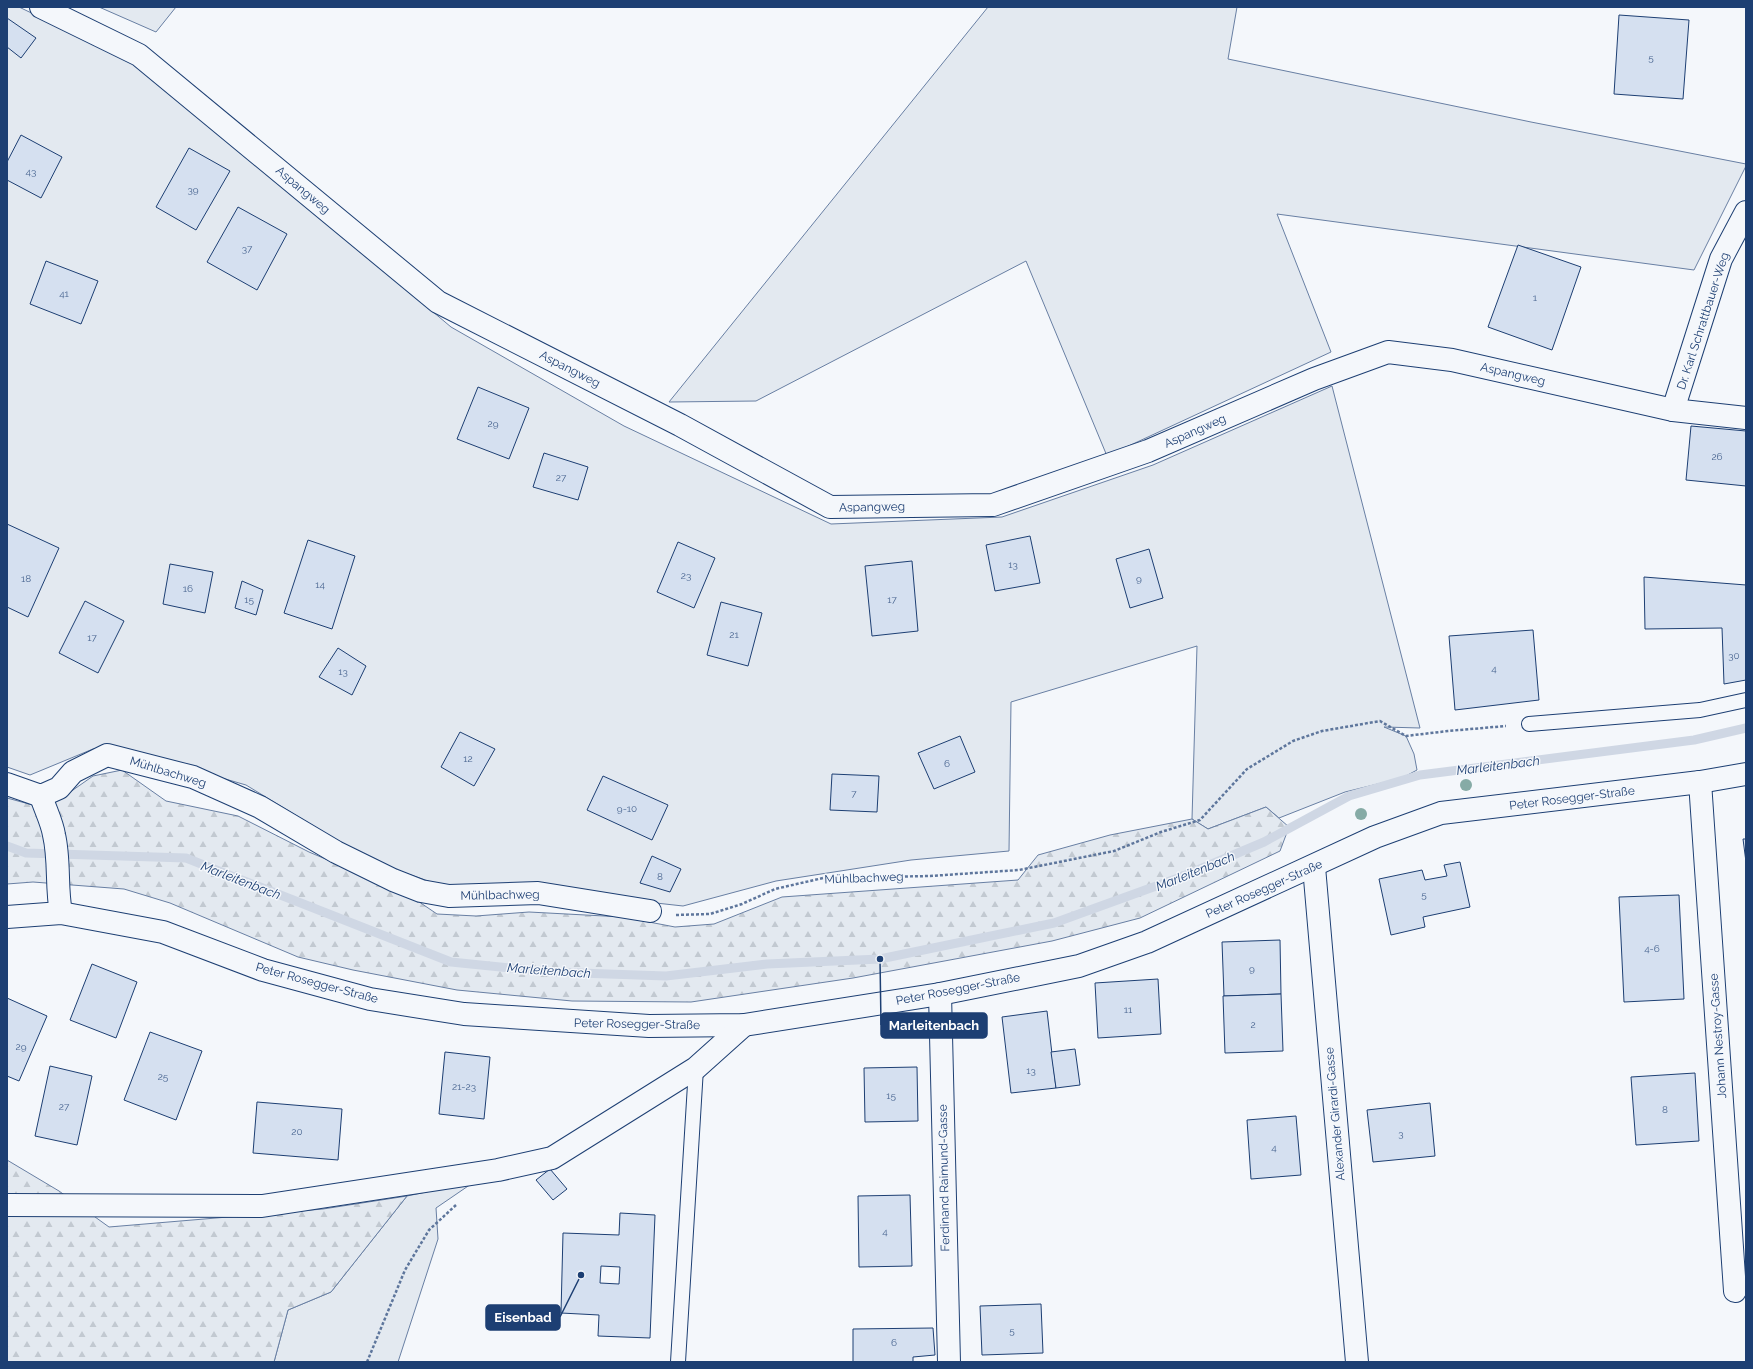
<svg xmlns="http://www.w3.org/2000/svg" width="1753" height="1369" font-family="Raleway,sans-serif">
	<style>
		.green { fill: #e3e9f0; stroke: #687fa3 }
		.forest { fill: url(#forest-firs); stroke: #687fa3 }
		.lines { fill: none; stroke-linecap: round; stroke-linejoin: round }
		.stream { stroke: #cfd7e4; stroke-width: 9 }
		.building { fill: #d5e0f0; stroke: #1d3f73; fill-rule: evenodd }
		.lane-casing { stroke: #1d3f73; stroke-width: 16 }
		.street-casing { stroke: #1d3f73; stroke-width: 24 }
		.path { stroke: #5e769c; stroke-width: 2.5; stroke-dasharray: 3 2; stroke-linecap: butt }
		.lane { stroke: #f4f7fb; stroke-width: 14 }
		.street { stroke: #f4f7fb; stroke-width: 22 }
		.tree { fill: #86aba6 }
		.labels { text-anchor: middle; stroke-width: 3; stroke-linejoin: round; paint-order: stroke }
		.number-label { font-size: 10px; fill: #4b6792 }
		.street-label { font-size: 12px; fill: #1d3f73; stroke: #f4f7fb }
		.water-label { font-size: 13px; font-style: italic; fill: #1d3f73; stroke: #f4f7fb }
		.leader { fill: none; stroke: #1d3f73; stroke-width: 1.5 }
		.callout-dot { fill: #1d3f73; stroke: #f4f7fb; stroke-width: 1.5 }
		.callout { fill: #1d3f73; stroke: #1d3f73; stroke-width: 1.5 }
		.callout-label { font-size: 13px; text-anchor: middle; font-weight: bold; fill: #fff }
	</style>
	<defs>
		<pattern id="forest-firs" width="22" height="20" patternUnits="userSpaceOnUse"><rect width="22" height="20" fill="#e3e9f0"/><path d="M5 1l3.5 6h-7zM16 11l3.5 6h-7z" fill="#c2c9d1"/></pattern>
	</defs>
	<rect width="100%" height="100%" fill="#f4f7fb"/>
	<g class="green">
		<polygon points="7,7 19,7 139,65 451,327 624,426 831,524 1002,517 1153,465 1332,386 1420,728 1384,727 1406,736 1414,754 1417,770 1402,778 1345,792 1279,818 1266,807 1208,829 1192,819 1197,646 1011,702 1009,851 911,860 776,881 683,906 512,887 448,888 371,861 246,785 153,758 109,747 93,749 30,775 7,767"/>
		<polygon points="99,7 176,7 156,32"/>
		<polygon points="988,7 1237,7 1228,59 1531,122 1746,164 1746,166 1694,270 1277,214 1331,352 1107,456 1026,261 756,401 669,402"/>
		<polygon points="474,1182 436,1208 438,1239 398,1362 274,1362 288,1310 331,1292 407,1196"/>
	</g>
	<g class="forest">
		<polygon points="122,770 166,801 238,816 309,852 406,893 437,914 476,916 529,912 623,917 675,927 714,924 782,897 1018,880 1038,855 1110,835 1192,819 1208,829 1266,807 1289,827 1280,851 1140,918 1052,941 853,978 691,1002 572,1001 457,990 353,970 298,957 170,903 124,889 33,882 7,884 7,798 29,804 53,804 93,776"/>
		<polygon points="7,1160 59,1191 109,1227 323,1209 407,1196 331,1292 288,1310 274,1362 7,1362"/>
	</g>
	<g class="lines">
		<polyline class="stream" points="7,846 26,853 186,858 451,962 550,972 666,976 767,964 880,959 1054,923 1181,877 1264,842 1349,796 1420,775 1694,740 1746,728"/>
	</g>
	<g class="building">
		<polygon points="1619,15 1689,20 1683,99 1614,94"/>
		<polygon points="7,18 36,38 21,58 7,47"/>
		<polygon points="21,135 62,157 41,198 7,180 7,162"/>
		<polygon points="189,148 230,171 196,230 156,207"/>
		<polygon points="238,207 287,234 257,290 207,262"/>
		<polygon points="1518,245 1581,267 1552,350 1488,327"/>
		<polygon points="46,261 98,281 81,324 30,304"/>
		<polygon points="478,387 529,408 509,459 457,439"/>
		<polygon points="1691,426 1746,431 1746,486 1686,480"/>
		<polygon points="544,453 588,467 578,500 533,487"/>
		<polygon points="7,524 59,548 28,617 7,607"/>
		<polygon points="1030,536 1040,583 995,591 986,545"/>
		<polygon points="308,540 355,556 332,629 284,613"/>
		<polygon points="678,542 715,558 694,608 657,592"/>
		<polygon points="1149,549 1163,598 1130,608 1116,559"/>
		<polygon points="912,561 918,631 872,636 865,566"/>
		<polygon points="170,564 213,572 205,613 163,604"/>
		<polygon points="1644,577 1746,585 1746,680 1724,684 1722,628 1645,629"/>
		<polygon points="242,581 263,590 256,615 235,608"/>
		<polygon points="85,601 124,621 98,673 59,653"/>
		<polygon points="721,602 762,613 748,666 707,655"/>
		<polygon points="1533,630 1539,700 1455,710 1449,636"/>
		<polygon points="338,648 366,666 352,695 319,677"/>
		<polygon points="460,732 495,749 474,786 441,767"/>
		<polygon points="960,736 975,772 934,789 918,753"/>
		<polygon points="832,774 879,776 877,812 830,810"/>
		<polygon points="603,776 668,805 652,840 587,810"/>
		<polygon points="1743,839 1746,839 1746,862"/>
		<polygon points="652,856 681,869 670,892 640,883"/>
		<polygon points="1460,862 1470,907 1423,917 1425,927 1391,935 1379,879 1422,870 1425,880 1447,876 1444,865"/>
		<polygon points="1679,895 1684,999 1624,1002 1619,897"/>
		<polygon points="1280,940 1281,994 1224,996 1222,942"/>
		<polygon points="92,964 137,982 116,1038 70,1020"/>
		<polygon points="1158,979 1161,1034 1098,1038 1095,983"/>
		<polygon points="1281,994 1283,1051 1225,1053 1223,996"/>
		<polygon points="7,998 47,1016 19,1081 7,1076"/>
		<polygon points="1047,1011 1056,1088 1011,1093 1002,1017"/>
		<polygon points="150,1032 202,1051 176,1120 124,1100"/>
		<polygon points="1075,1049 1080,1085 1056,1088 1051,1052"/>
		<polygon points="445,1052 490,1057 484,1119 439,1114"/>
		<polygon points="50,1066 92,1076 77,1145 35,1136"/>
		<polygon points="917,1067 918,1121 865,1122 864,1068"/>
		<polygon points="1695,1073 1699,1141 1636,1145 1631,1077"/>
		<polygon points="257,1102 342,1109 338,1160 253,1153"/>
		<polygon points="1430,1103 1435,1156 1373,1162 1367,1110"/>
		<polygon points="1296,1116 1301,1175 1251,1179 1247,1120"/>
		<polygon points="550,1169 567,1189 553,1200 536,1180"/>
		<polygon points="910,1195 912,1266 859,1267 858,1196"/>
		<path d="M620 1213 655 1215 650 1338 598 1336 599 1315 561 1313 563 1233 619 1235ZM601 1266 620 1267 619 1284 600 1283Z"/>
		<polygon points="1041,1304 1043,1353 982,1355 980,1306"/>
		<polygon points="933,1328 935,1355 913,1357 913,1362 853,1362 853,1329"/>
	</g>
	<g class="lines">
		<g class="lane-casing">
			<g id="lane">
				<polyline points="1529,724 1700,710 1746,700"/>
				<polyline points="678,1362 696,1068"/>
			</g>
		</g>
		<g class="street-casing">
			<g id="street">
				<polyline points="41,7 139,55 438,302 680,425 830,507 993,505 1148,451 1314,379 1388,352 1452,360 1673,410 1746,418"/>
				<polyline points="1673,410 1721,259 1746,212"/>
				<polyline points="1700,782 1735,1291"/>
				<polyline points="7,784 41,796 59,788 73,772 107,755 193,777 260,807 336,852 393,880 421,891 449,896 538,893 650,911"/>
				<path d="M41 796C45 809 52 822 54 835 60 860 56 887 61 913"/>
				<polyline points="1314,867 1357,1362"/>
				<polyline points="7,917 61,913 163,932 263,970 370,999 464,1014 649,1026 744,1025 940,994 1079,966 1147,942 1375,837 1441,813 1700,782 1746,774"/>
				<polyline points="940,994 949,1362"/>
				<polyline points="7,1205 262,1206 498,1170 552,1158 696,1068 744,1025"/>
			</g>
		</g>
		<g class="path">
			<polyline points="676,915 710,914 742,904 775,889 823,878 930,876 1019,870 1114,851 1161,832 1200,820 1247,769 1293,741 1322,731 1380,721 1406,736 1448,731 1506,726"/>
			<polyline points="367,1362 405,1270 429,1230 456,1205"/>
		</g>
		<use href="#lane" class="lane"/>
		<use href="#street" class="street"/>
	</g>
	<g class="tree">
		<circle cx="1466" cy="785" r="6"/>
		<circle cx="1361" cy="814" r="6"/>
	</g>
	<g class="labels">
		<g class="number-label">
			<text x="1651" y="61">5</text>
			<text x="31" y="175">43</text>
			<text x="193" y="193">39</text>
			<text x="247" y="252">37</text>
			<text x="64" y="297">41</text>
			<text x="1535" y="301">1</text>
			<text x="493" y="427">29</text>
			<text x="1717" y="460">26</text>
			<text x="561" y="481">27</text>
			<text x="1013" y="568">13</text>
			<text x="686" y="579">23</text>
			<text x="26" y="582">18</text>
			<text x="1139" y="582">9</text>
			<text x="320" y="588">14</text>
			<text x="188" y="592">16</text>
			<text x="249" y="603">15</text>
			<text x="892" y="603">17</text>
			<text x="734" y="638">21</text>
			<text x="92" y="641">17</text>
			<text x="1734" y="659">30</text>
			<text x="1494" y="672">4</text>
			<text x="343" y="675">13</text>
			<text x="468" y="762">12</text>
			<text x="947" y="767">6</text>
			<text x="854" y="797">7</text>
			<text x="627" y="812">9-10</text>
			<text x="660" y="880">8</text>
			<text x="1424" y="898">5</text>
			<text x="1652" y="952">4-6</text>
			<text x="1252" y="972">9</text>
			<text x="1128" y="1013">11</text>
			<text x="1253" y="1028">2</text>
			<text x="21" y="1050">29</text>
			<text x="1031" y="1074">13</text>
			<text x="163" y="1080">25</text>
			<text x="464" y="1090">21-23</text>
			<text x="891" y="1099">15</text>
			<text x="64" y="1110">27</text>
			<text x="1665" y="1113">8</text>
			<text x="297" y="1135">20</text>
			<text x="1401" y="1137">3</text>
			<text x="1274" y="1151">4</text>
			<text x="885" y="1235">4</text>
			<text x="1012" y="1334">5</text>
			<text x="894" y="1346">6</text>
		</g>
		<g class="street-label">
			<text transform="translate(303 190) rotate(40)" y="4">Aspangweg</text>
			<text transform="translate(1703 321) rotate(-72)" y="4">Dr. Karl Schrattbauer-Weg</text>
			<text transform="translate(570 369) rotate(27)" y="4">Aspangweg</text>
			<text transform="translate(1513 374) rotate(13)" y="4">Aspangweg</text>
			<text transform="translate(1195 431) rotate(-24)" y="4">Aspangweg</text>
			<text transform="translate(872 507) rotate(-1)" y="4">Aspangweg</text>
			<text transform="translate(168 772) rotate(17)" y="4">Mühlbachweg</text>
			<text transform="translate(1572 798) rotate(-7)" y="4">Peter Rosegger-Straße</text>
			<text transform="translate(864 878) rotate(-2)" y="4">Mühlbachweg</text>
			<text transform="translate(1264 889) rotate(-24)" y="4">Peter Rosegger-Straße</text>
			<text transform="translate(500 895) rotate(-1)" y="4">Mühlbachweg</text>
			<text transform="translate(317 983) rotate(15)" y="4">Peter Rosegger-Straße</text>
			<text transform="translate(958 989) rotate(-11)" y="4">Peter Rosegger-Straße</text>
			<text transform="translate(637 1024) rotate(1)" y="4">Peter Rosegger-Straße</text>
			<text transform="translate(1718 1036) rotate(-94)" y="4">Johann Nestroy-Gasse</text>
			<text transform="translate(1335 1114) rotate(-95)" y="4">Alexander Girardi-Gasse</text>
			<text transform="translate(944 1178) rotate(-91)" y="4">Ferdinand Raimund-Gasse</text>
		</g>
		<g class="water-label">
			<text transform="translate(1498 765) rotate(-7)" y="5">Marleitenbach</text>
			<text transform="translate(1195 871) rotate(-22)" y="5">Marleitenbach</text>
			<text transform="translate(241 880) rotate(21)" y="5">Marleitenbach</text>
			<text transform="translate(549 970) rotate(4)" y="5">Marleitenbach</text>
		</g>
	</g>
	<path class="leader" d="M880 959L881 1025M581 1275L560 1317"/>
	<g class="callout-dot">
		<circle cx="880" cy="959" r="4"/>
		<circle cx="581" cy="1275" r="4"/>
	</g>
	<g class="callout">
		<rect x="881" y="1013" width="106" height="25" rx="4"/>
		<rect x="486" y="1305" width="74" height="25" rx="4"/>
	</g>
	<g class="callout-label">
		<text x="934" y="1030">Marleitenbach</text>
		<text x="523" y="1322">Eisenbad</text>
	</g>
	<rect width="1753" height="1369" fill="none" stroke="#1d3f73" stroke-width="16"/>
</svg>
